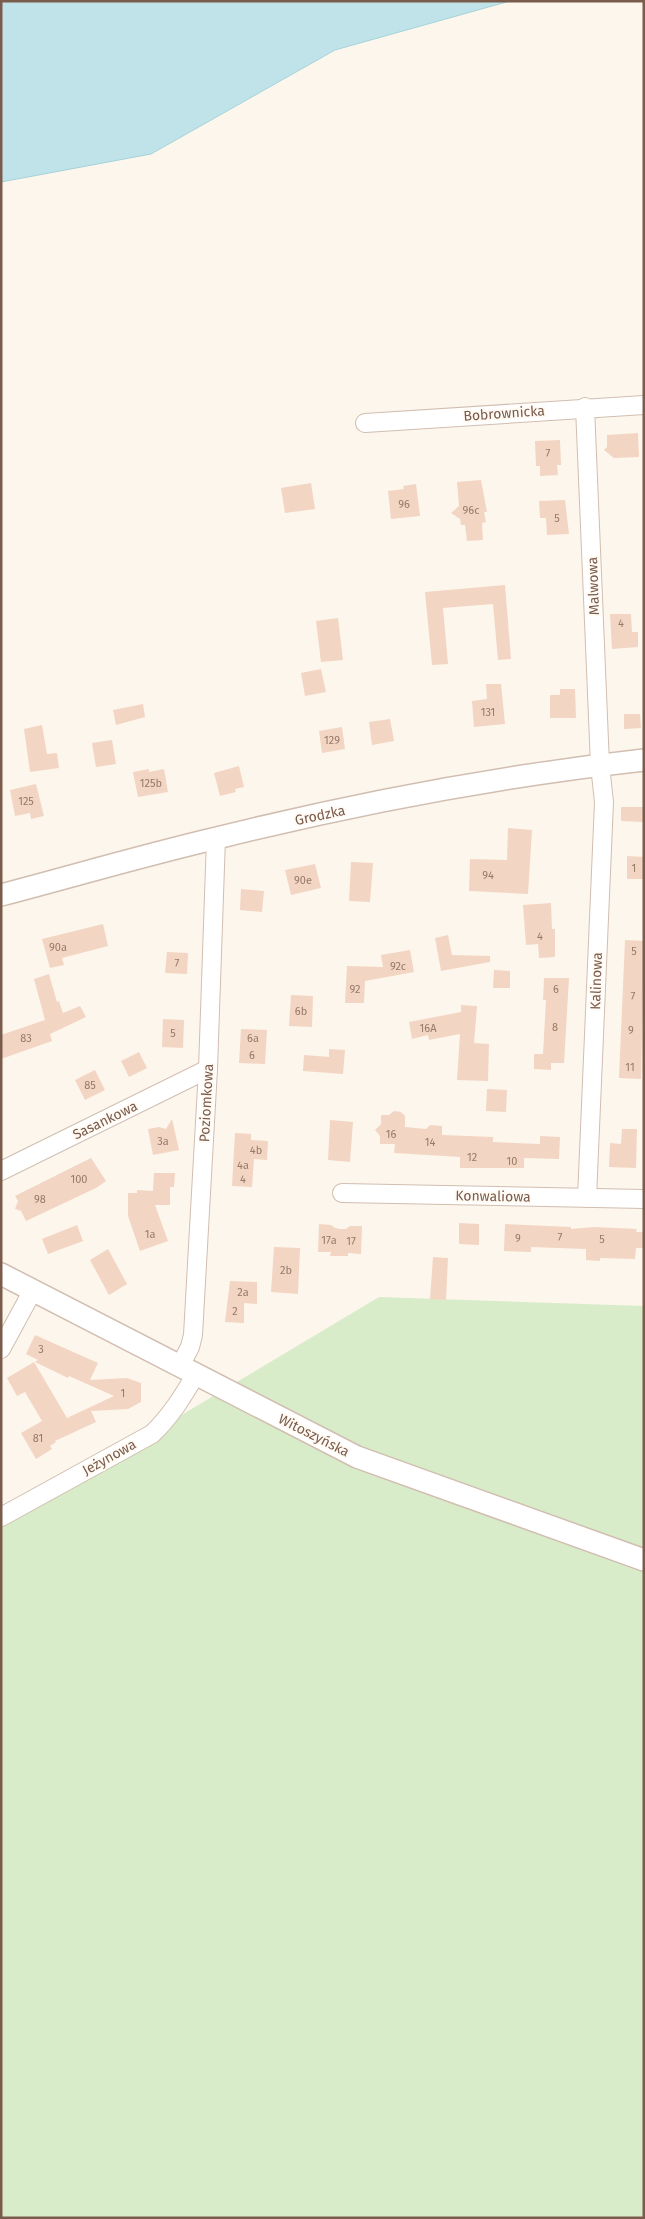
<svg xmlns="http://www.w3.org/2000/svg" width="645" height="2219" font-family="'Fira Sans',sans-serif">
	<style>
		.green { fill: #d8ecc9 }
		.water { fill: #bfe3e8; stroke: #a5d3da }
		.building { fill: #f3d5c3 }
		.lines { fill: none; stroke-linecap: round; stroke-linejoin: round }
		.minor-casing { stroke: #d1beb0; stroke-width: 20 }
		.tertiary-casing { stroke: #d1beb0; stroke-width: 24 }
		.minor { stroke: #fff; stroke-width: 18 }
		.tertiary { stroke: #fff; stroke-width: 21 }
		.labels { text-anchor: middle; stroke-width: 4; stroke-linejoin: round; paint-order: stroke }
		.number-label { font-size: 11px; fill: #987a6a }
		.street-label { font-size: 14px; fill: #7a5c4d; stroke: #fffaf3 }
	</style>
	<rect width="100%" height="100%" fill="#fdf6ec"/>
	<polygon class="green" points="379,1297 644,1306 644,2218 1,2218 1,1523"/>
	<polygon class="water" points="1,1 510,1 335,50 151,154 1,182"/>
	<g class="building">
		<polygon points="638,433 639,457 614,458 604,450 607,447 607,435"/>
		<polygon points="560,440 561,465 557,465 558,475 540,476 540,466 536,466 535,441"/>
		<polygon points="481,480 487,512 484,512 486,522 482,523 483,540 467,541 465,525 461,525 460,519 451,513 459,506 457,482"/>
		<polygon points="311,483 315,509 285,513 281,488"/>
		<polygon points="416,484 420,516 391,519 388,491 404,489 403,486"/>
		<polygon points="565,500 569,534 547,535 546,518 540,518 539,501"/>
		<polygon points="505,585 511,659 498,660 493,604 443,608 448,664 432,665 425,592"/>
		<polygon points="610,614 631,614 632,632 638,632 638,647 612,649"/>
		<polygon points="338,618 343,660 321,662 316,621"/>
		<polygon points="321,669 326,692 305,696 301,673"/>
		<polygon points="486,684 501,684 505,724 474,727 472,701 487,699"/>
		<polygon points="560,689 575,689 576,718 550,718 550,695 560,695"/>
		<polygon points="143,704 145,717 116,725 113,710"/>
		<polygon points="624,714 640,714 641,728 624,729"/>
		<polygon points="390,719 394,741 372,745 369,722"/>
		<polygon points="42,725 47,754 57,753 59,768 30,772 24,729"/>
		<polygon points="342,727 345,749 322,753 319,731"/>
		<polygon points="112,740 116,764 96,767 92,743"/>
		<polygon points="239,766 244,787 235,789 236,792 220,796 214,773"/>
		<polygon points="149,769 149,772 164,769 168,792 138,797 133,772"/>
		<polygon points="36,784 44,816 31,819 30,813 15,816 10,790"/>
		<polygon points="621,807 644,807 644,822 621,821"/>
		<polygon points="508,828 532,830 528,894 469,891 470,859 507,860"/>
		<polygon points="627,856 644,857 644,879 627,879"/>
		<polygon points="351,862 373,863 370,902 349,901"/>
		<polygon points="315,864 321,888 291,895 285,870"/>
		<polygon points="241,889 264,891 262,912 240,910"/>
		<polygon points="551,903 552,929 555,929 555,957 539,958 538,944 526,945 523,905"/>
		<polygon points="103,924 108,946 62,958 64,965 50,968 42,939"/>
		<polygon points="448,935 452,955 490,956 490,962 441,971 435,938"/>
		<polygon points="625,940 644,941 641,1079 619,1078"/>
		<polygon points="410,950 414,972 365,981 364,1003 345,1003 347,966 383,967 381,955"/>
		<polygon points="167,952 188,953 187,974 165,973"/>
		<polygon points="494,970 510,971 510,988 493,988"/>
		<polygon points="49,974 57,1002 59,1001 63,1013 80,1006 86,1017 50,1034 52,1041 1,1059 1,1035 45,1020 34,979"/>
		<polygon points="544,978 569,978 564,1063 551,1063 551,1070 534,1069 534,1054 543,1054 546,1000 543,1000"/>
		<polygon points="291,995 313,996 312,1027 289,1026"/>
		<polygon points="461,1005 477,1006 474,1043 489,1044 488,1081 457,1080 460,1034 429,1040 428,1035 412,1039 409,1022 461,1012"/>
		<polygon points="163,1019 184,1020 183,1048 162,1047"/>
		<polygon points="241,1029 267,1030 265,1064 239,1063"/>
		<polygon points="329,1049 345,1050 343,1074 303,1071 304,1055 329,1057"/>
		<polygon points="139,1052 147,1068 129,1077 121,1061"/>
		<polygon points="95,1070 105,1090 85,1100 75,1080"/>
		<polygon points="487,1089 507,1090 506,1112 486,1111"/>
		<polygon points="394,1111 401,1112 405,1116 405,1127 426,1129 430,1125 442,1126 442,1135 493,1137 493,1142 540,1144 540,1136 560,1137 559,1159 524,1158 524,1168 460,1168 460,1157 394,1153 395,1144 380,1144 380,1136 375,1130 381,1124 381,1115 389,1115"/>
		<polygon points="172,1119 179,1150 153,1155 148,1129 159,1127 166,1129"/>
		<polygon points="330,1120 353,1122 350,1162 328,1160"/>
		<polygon points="622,1129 637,1129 636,1168 609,1167 610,1143 621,1144"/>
		<polygon points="235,1133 251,1134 251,1140 268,1141 267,1160 254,1159 252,1187 232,1186"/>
		<polygon points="91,1158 106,1181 96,1188 26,1221 21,1211 15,1209 18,1201 15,1196"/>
		<polygon points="154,1173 175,1173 174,1187 170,1187 170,1205 155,1205 168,1241 140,1251 128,1216 128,1193 137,1193 137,1190 153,1191"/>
		<polygon points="459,1223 479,1224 479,1245 459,1244"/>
		<polygon points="319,1224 331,1225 335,1228 340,1229 346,1229 350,1226 362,1226 361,1254 348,1253 348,1256 330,1256 331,1252 318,1252"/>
		<polygon points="505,1224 571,1227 571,1229 594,1227 637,1229 636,1232 644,1232 644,1248 636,1248 635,1259 600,1258 600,1261 586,1260 586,1249 531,1247 531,1252 504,1251"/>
		<polygon points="77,1225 83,1241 48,1254 42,1239"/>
		<polygon points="274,1247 300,1248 298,1294 271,1292"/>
		<polygon points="108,1249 127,1284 109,1295 90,1260"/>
		<polygon points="433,1257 448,1258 446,1300 430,1299"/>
		<polygon points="230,1281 257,1282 257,1304 244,1303 244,1323 225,1322"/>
		<polygon points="35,1335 98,1363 90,1380 127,1378 141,1383 141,1402 128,1409 91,1411 96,1422 55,1441 56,1442 50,1446 52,1449 36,1459 21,1433 42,1421 25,1392 17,1396 7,1378 34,1362 67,1418 114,1396 69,1376 68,1378 35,1362 38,1360 26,1354"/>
	</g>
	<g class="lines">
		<g class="minor-casing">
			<g id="minor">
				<polyline points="585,407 600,765 604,802 587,1198"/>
				<polyline points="365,423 644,405"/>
				<polyline points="1,1171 208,1069"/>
				<polyline points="342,1193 644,1199"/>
				<polyline points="1,1349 33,1290"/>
				<polyline points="180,1366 190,1347 193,1335 208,1069 216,838"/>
				<path d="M1 1517 152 1434C171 1416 183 1396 196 1374"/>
			</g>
		</g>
		<g class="tertiary-casing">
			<g id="tertiary">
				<path d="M1 895C73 876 145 855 217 838 357 803 500 776 644 760"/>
				<polyline points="1,1274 357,1457 644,1560"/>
			</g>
		</g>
		<use href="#minor" class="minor"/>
		<use href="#tertiary" class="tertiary"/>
	</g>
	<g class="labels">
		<g class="number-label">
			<text x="548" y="457">7</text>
			<text x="404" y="508">96</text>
			<text x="471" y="514">96c</text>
			<text x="557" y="522">5</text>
			<text x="621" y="627">4</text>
			<text x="488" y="716">131</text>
			<text x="332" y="744">129</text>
			<text x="151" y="787">125b</text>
			<text x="26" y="805">125</text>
			<text x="634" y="872">1</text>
			<text x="488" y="879">94</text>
			<text x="303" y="884">90e</text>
			<text x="540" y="940">4</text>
			<text x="58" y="951">90a</text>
			<text x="634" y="955">5</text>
			<text x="177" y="967">7</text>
			<text x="398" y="970">92c</text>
			<text x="355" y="993">92</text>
			<text x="556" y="993">6</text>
			<text x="633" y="1000">7</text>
			<text x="301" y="1015">6b</text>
			<text x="555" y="1031">8</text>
			<text x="428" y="1032">16A</text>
			<text x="631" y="1034">9</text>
			<text x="173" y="1037">5</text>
			<text x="26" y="1042">83</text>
			<text x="253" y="1042">6a</text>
			<text x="252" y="1059">6</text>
			<text x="630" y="1071">11</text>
			<text x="90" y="1089">85</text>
			<text x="391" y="1138">16</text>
			<text x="163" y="1145">3a</text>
			<text x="430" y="1146">14</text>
			<text x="256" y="1154">4b</text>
			<text x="472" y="1161">12</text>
			<text x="512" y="1165">10</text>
			<text x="243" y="1169">4a</text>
			<text x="79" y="1183">100</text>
			<text x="243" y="1183">4</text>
			<text x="40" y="1203">98</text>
			<text x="150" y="1238">1a</text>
			<text x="560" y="1241">7</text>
			<text x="518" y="1242">9</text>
			<text x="602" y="1243">5</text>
			<text x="329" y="1244">17a</text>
			<text x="351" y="1245">17</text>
			<text x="286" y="1274">2b</text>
			<text x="243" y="1296">2a</text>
			<text x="235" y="1315">2</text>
			<text x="41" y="1353">3</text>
			<text x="123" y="1397">1</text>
			<text x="38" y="1442">81</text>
		</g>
		<g class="street-label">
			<text transform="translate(504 413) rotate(-4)" y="5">Bobrownicka</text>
			<text transform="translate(593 586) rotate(-92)" y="5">Malwowa</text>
			<text transform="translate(320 815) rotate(-12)" y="5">Grodzka</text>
			<text transform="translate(596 981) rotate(-88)" y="5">Kalinowa</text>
			<text transform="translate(206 1103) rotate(-87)" y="5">Poziomkowa</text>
			<text transform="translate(105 1120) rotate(-26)" y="5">Sasankowa</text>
			<text transform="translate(493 1196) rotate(1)" y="5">Konwaliowa</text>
			<text transform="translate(314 1435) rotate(27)" y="5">Witoszyńska</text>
			<text transform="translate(109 1457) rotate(-29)" y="5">Jeżynowa</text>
		</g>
	</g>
	<rect width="645" height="2219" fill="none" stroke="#7a5c4d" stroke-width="5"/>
</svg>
